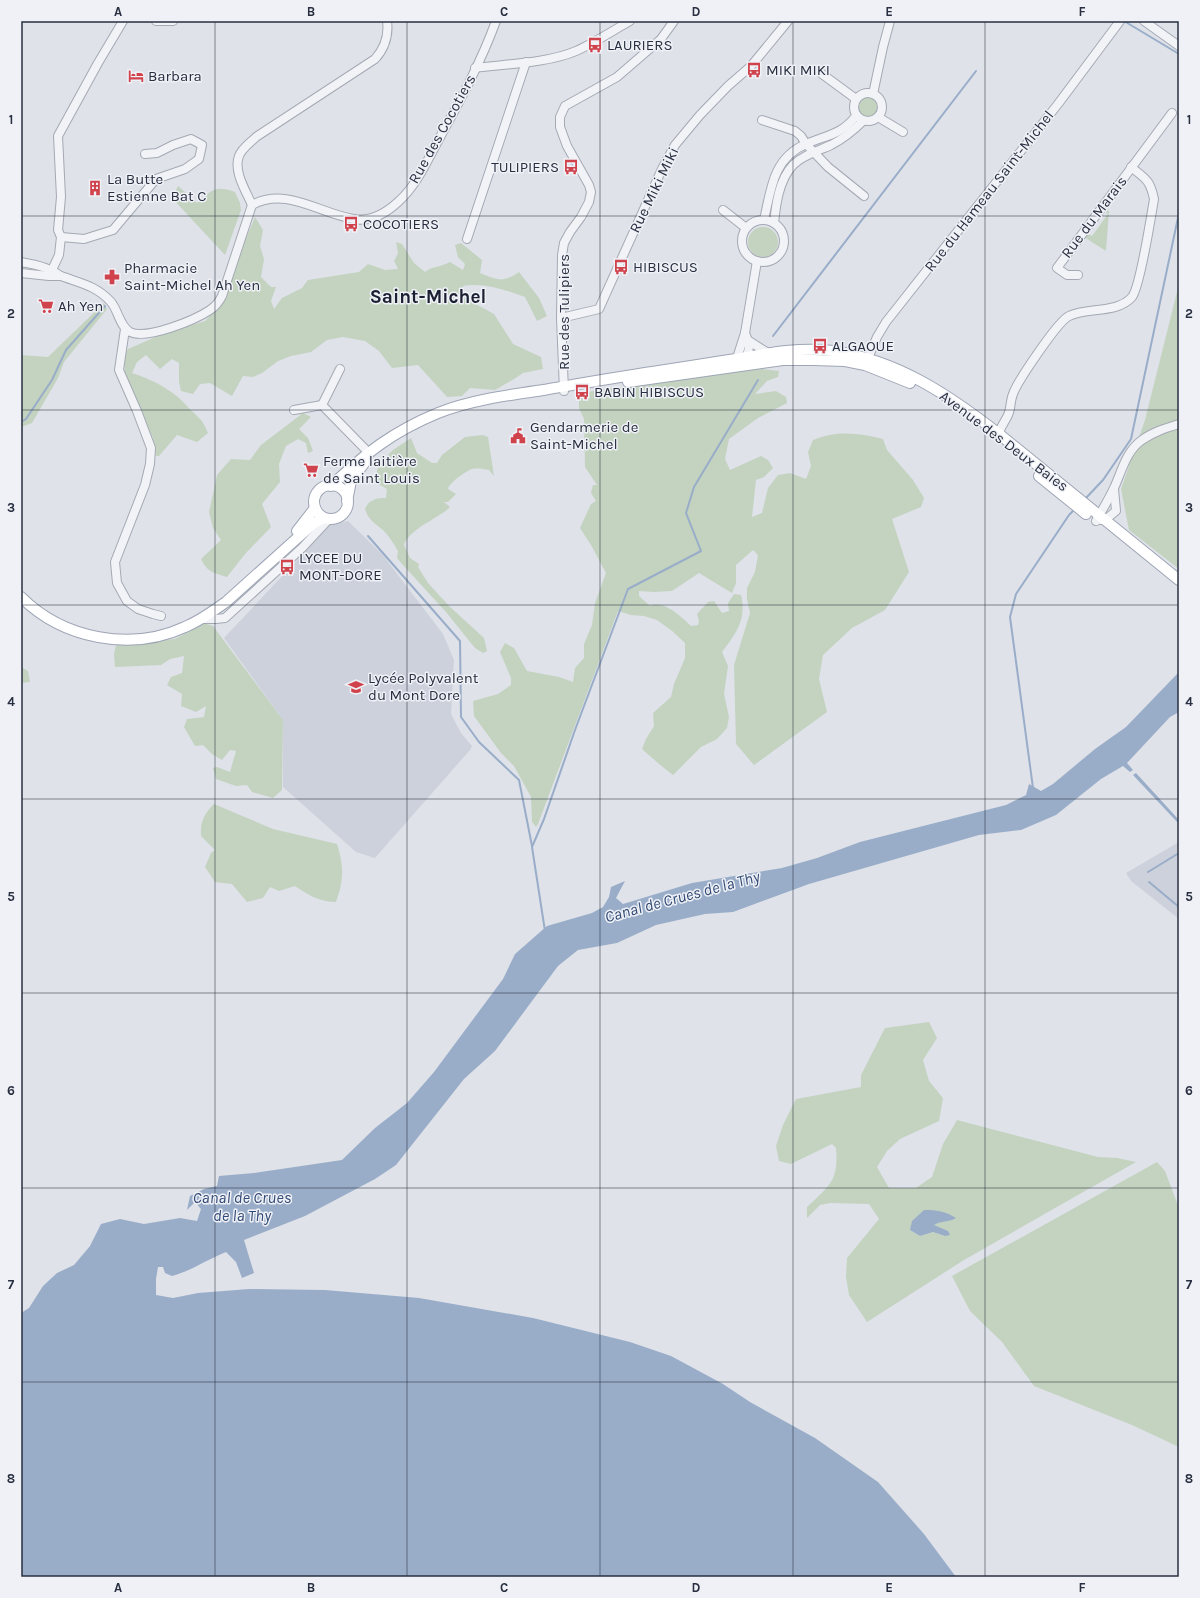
<svg xmlns="http://www.w3.org/2000/svg" width="1200" height="1598" font-family="Karla,sans-serif">
	<style>
		.built { fill: #cdd1db }
		.green { fill: #c3d3c0; fill-rule: evenodd }
		.water { fill: #99adc9 }
		.lines { fill: none; stroke-linecap: round; stroke-linejoin: round }
		.stream { stroke: #99adc9; stroke-width: 2 }
		.minor-casing { stroke: #a4a9b3; stroke-width: 10 }
		.major-casing { stroke: #9ea5b5; stroke-width: 12 }
		.minor { stroke: #f2f3f7; stroke-width: 8 }
		.major { stroke: #fff; stroke-width: 10 }
		.grid { fill: none; stroke: #282f40; stroke-width: 1; stroke-opacity: 0.55 }
		.labels { text-anchor: middle; stroke-width: 3; stroke-linejoin: round; paint-order: stroke }
		.poi-label { font-size: 15px; fill: #282f40; stroke: #eff1f6; text-anchor: start }
		.street-label { font-size: 15px; fill: #282f40; stroke: #eff1f6 }
		.water-label { font-size: 16px; font-style: italic; fill: #314a75; stroke: #eff1f6 }
		.district-label { font-size: 19px; font-weight: bold; fill: #1a2031; stroke: #eff1f6 }
		.neatline { fill: none; stroke: #282f40; stroke-width: 1.5 }
		.grid-label { font-size: 13px; text-anchor: middle; font-weight: bold; fill: #282f40 }
	</style>
	<rect width="100%" height="100%" fill="#dfe2e9"/>
	<g class="built">
		<polygon points="348,521 382,554 443,634 454,660 451,714 461,733 472,746 470,750 375,858 356,852 283,787 283,720 224,638 330,525"/>
		<polygon points="1179,842 1179,919 1131,881 1126,873"/>
	</g>
	<g class="green">
		<circle cx="868" cy="107" r="11"/>
		<path d="M178 186 197 203C212 190 215 185 235 192L240 203 241 210 225 255 172 198Z"/>
		<polygon points="1105,208 1109,211 1106,251 1084,237 1087,233 1092,236 1108,214 1103,210"/>
		<path d="M255 217 263 230 260 246 264 259 261 277 271 287H276L271 301 274 309 282 298 302 288 308 280 359 272 368 264 385 270 398 269 394 261 398 253 396 242 402 244 414 263 425 272C432 266 442 267 450 262L463 270 465 264 458 257 455 245 461 243 482 260 480 273C497 280 503 283 519 272L539 298 547 316 537 321 525 297C506 290 483 282 463 286V297L494 314 513 344 541 357 543 369 523 373 514 379 495 390 470 388 462 396 447 397 418 365 392 368 379 351 365 341 343 337 327 340 311 352 291 356 278 361 262 373 253 377 243 376 232 396 210 383 200 384 193 394 181 391 179 382V363L172 359 160 369 146 355 137 362 132 373C150 379 165 386 179 398 184 402 187 407 192 411 202 421 202 419 208 433L197 442 177 435 159 456H156L153 438 132 393 125 373 124 356 128 349 158 336 205 321 226 299 242 248Z"/>
		<circle cx="763" cy="242" r="15"/>
		<polygon points="1179,284 1179,569 1129,530 1121,489 1145,420"/>
		<polygon points="104,303 107,309 64,362 58,378 32,423 21,427 21,355 48,357"/>
		<path d="M755 368 779 371 778 377 767 381 755 394 776 391 786 397 787 403 758 418 729 439 725 459 730 470 761 456 768 460 773 468 764 477 756 480 752 517 762 513 768 488 778 475 790 473 806 479 811 466 808 452 813 440C837 430 859 433 883 439L887 450 913 480 924 498 921 507 892 519 909 572 885 610 852 628 823 655 819 679 827 712 754 765 736 744 734 665 750 613 747 599V588L755 572 758 555 753 550 736 565V583L732 593 699 573 672 591 654 592 639 591V596L650 606C663 599 682 617 691 626L698 625 699 621 697 614 708 602 714 601 722 613 729 611 728 603 734 594 741 595C747 620 736 633 722 652L728 666 724 694 729 717 727 728 717 739 701 747 673 775 659 764 642 749 646 739 654 726 653 713 671 697 674 684 685 658V643L672 631 657 620 644 616 631 615 618 611 538 824 536 827 532 822 531 797 514 766 501 753 474 716 473 701 498 694 511 685V678L500 652 505 643 514 648 527 671 559 677 573 682 575 668 584 658V644L592 625 595 603 606 573 591 545 580 528 591 504 596 501 591 493 593 485H597L585 467 584 419 579 408V393Z"/>
		<path d="M303 413 311 417 299 429 308 438 313 451 308 453 306 443 298 439 286 446 279 464 280 482 262 504 271 527 245 554 227 577C214 573 207 572 201 559L221 540 213 528 209 512 217 475 231 459 250 460 261 445Z"/>
		<path d="M483 435 488 437 494 476 489 470C484 469 477 468 472 469 466 471 449 483 448 489L456 494 448 502H444L450 507C438 519 410 528 404 545L410 558 419 564 418 567 428 583 449 606 484 638 487 651 483 653 475 648 446 612 403 565 397 558 398 551C394 544 389 536 383 530 375 524 368 519 365 509 369 499 377 498 386 498L387 489 373 481 380 463 393 450 411 438 417 453 432 463H437L442 455 465 437Z"/>
		<polygon points="204,623 213,626 283,720 282,790 273,798 252,792 247,785 236,786 216,779 213,768 217,767 230,772 236,751 230,750 222,760 212,754 203,745 195,746 184,727 187,719 204,717 206,706 196,712 181,706 182,694 167,685 171,677 182,673 184,656 170,659 161,665 115,667 114,654 116,645 175,639"/>
		<polygon points="21,667 28,671 30,682 21,683"/>
		<path d="M214 804 273 829 337 844C344 866 344 880 336 902 320 902 308 895 295 886L279 891 270 887 263 898 247 902 232 884 215 882 205 867 211 853 215 850 201 836C200 822 204 814 214 804Z"/>
		<path d="M929 1022 937 1038 923 1060 929 1081 943 1098 939 1121 900 1139 887 1151 877 1167 889 1188H916L932 1177 943 1144 957 1120 1098 1157 1117 1158 1136 1162 964 1260 867 1322 849 1295 846 1277 847 1258 879 1219 869 1204 830 1203 820 1205 807 1218V1207C829 1186 839 1181 836 1148L832 1144 791 1164 779 1161 776 1146 783 1125 796 1099 861 1087V1075L885 1028ZM925 1210 951 1221H939L933 1226 948 1231 945 1236 933 1232 920 1236 910 1230 919 1216Z"/>
		<polygon points="1157,1162 1165,1171 1179,1208 1179,1447 1132,1425 1034,1386 1002,1342 970,1311 952,1276"/>
	</g>
	<g class="water">
		<path d="M1179 672V712L1170 717 1127 763 1133 770 1130 772 1123 766 1101 779 1056 815 1021 830 979 835 809 884 733 912 705 914 656 925 617 943 578 950 558 966 495 1051 464 1079 396 1165 375 1179 305 1216 244 1240 254 1273 242 1278 236 1262 226 1252C208 1259 191 1271 172 1276L165 1273 163 1267H158L156 1279V1295L173 1298 198 1293 249 1289 325 1290 419 1298 533 1318 630 1342 671 1356 723 1384 750 1402 815 1438 878 1482 924 1534 956 1577H21V1313L29 1308 43 1286 57 1273 74 1265 90 1246 101 1224 120 1219 144 1224 180 1218 197 1221 201 1209 195 1202 187 1210 190 1196 204 1189 217 1186 219 1176 254 1173 342 1160 375 1128 407 1103 434 1072 503 979 515 954 547 926 592 913 603 907 609 897 611 887 625 881 616 898 623 904 692 883 782 868 817 858 860 842 1006 805 1026 795 1029 784 1041 791 1053 784 1095 749 1126 727Z"/>
		<polygon points="1136,773 1179,820 1179,824 1133,775"/>
		<path d="M924 1210C937 1210 945 1211 956 1218 948 1223 942 1220 934 1225L948 1231 950 1235 945 1236 933 1232 920 1236 910 1230 912 1221Z"/>
	</g>
	<g class="lines">
		<g class="stream">
			<polyline points="1124,21 1179,54"/>
			<polyline points="773,336 976,71"/>
			<polyline points="21,422 26,419 52,380 66,350 105,306"/>
			<polyline points="1085,499 1103,480 1131,439 1179,213"/>
			<polyline points="368,536 460,641 461,717 479,742 519,780 532,846"/>
			<polyline points="1033,788 1010,617 1016,594 1069,515 1075,509"/>
			<polyline points="1148,872 1179,853"/>
			<polyline points="1149,882 1179,907"/>
			<polyline points="545,931 532,847 544,819 575,730 628,589 701,551 686,513 694,487 758,380"/>
		</g>
		<g class="minor-casing">
			<g id="minor">
				<polyline points="156,21 173,21"/>
				<polyline points="1144,21 1179,46"/>
				<path d="M475 68C506 64 548 63 576 51 594 43 612 31 630 21"/>
				<polyline points="822,74 856,99"/>
				<circle cx="868" cy="107" r="14"/>
				<polyline points="873,94 883,47 890,21"/>
				<polyline points="878,117 903,132"/>
				<polyline points="762,120 795,131 801,136 806,144 828,167 864,196"/>
				<path d="M252 205C246 191 233 171 239 156 242 148 250 143 256 137L375 59C385 48 389 36 387 21"/>
				<polyline points="723,210 746,228"/>
				<path d="M764 220C771 189 773 158 806 144 827 135 841 135 856 116"/>
				<circle cx="763" cy="241" r="21"/>
				<path d="M774 223C776 204 779 180 793 165 803 155 818 151 831 145 843 139 853 131 863 121"/>
				<polyline points="61,237 84,239 113,230 156,179 185,169 199,159 202,145 191,139 173,145 157,153 145,154"/>
				<polyline points="467,239 526,62"/>
				<path d="M21 262C31 264 41 265 50 270 54 271 57 274 61 276 80 283 97 286 111 302 118 310 120 327 130 332 147 340 195 320 210 310 216 306 219 302 222 296L252 205C286 186 320 214 354 219 370 222 386 213 398 202 417 185 427 161 439 139 460 101 481 62 496 21"/>
				<polyline points="52,270 59,255 61,237 58,230 61,197 58,136 98,63 123,21"/>
				<polyline points="21,273 49,276 60,276"/>
				<polyline points="1078,275 1067,275 1057,268 1172,113"/>
				<polyline points="561,318 599,309 662,169 675,145 700,115 728,86 751,66 788,21"/>
				<polyline points="125,329 119,370 137,411 151,448 150,464 145,485 115,562 117,583 127,601 138,609 153,614 161,616"/>
				<polyline points="749,341 768,353"/>
				<polyline points="737,358 745,333 757,261"/>
				<path d="M743 359C752 352 749 342 745 333"/>
				<polyline points="866,363 877,337 886,322 1058,104 1120,21"/>
				<polyline points="340,369 322,405 368,452"/>
				<polyline points="564,391 561,318 562,255 564,243 570,232 581,217 589,202 591,192 589,185 567,146 560,127 560,117 565,106 617,77 661,39 674,21"/>
				<polyline points="294,410 322,405"/>
				<path d="M999 434C1000 427 1005 422 1008 415 1011 409 1010 401 1013 394 1017 382 1058 321 1069 316 1088 307 1117 314 1132 297 1140 287 1151 217 1154 199 1150 180 1146 179 1131 167"/>
				<polyline points="1100,520 1105,520 1116,511 1114,489"/>
				<path d="M1096 521C1102 510 1109 499 1114 488 1122 471 1126 451 1142 440 1153 432 1166 428 1179 424"/>
				<polyline points="200,619 216,619 225,618 302,548 329,519"/>
			</g>
		</g>
		<g class="major-casing">
			<g id="major">
				<polyline points="628,382 783,360 813,360 845,361 865,365 910,383"/>
				<polyline points="1039,476 1086,514"/>
				<circle cx="331" cy="502" r="17"/>
				<path d="M331 486C366 453 392 432 438 413 471 400 509 395 543 390 584 383 624 376 665 370 689 366 712 363 736 359 769 353 800 347 833 351 897 360 949 395 999 434L1179 580"/>
				<polyline points="347,501 351,481 365,462"/>
				<polyline points="297,531 315,508"/>
				<path d="M21 597C63 639 131 652 185 627 200 621 213 611 226 602L314 523 324 518"/>
			</g>
		</g>
		<use href="#minor" class="minor"/>
		<use href="#major" class="major"/>
	</g>
	<path class="grid" d="M215 21V1577M407 21V1577M600 21V1577M793 21V1577M985 21V1577M21 216H1179M21 410H1179M21 605H1179M21 799H1179M21 993H1179M21 1188H1179M21 1382H1179"/>
	<defs>
		<g id="bus-bare" transform="scale(1.2)"><path d="M-5-6H5V4H4V6H2V4H-2V6H-4V4H-5ZM-3.5-4V0h7V-4ZM-3.5 1.2v1.5H-2V1.2ZM2 1.2v1.5H3.5V1.2Z" fill="#d0424c" stroke="#eff1f6" stroke-width="2.5" paint-order="stroke"/></g>
		<g id="hotel-bare" transform="scale(1.2)"><path d="M-6-4.5h1.5V1H6V5H4.5V3h-9V5H-6ZM-4 0a1.8 1.8 0 1 1 3.6 0ZM.5 0V-2.5h3Q6-2.5 6 0Z" fill="#d0424c" stroke="#eff1f6" stroke-width="2.5" paint-order="stroke"/></g>
		<g id="building-bare" transform="scale(1.2)"><path d="M-4-6H4V6H1V3H-1V6H-4ZM-2.5-4.3h1.7v1.8h-1.7ZM.8-4.3h1.7v1.8H.8ZM-2.5-1h1.7V.8h-1.7ZM.8-1h1.7V.8H.8Z" fill="#d0424c" stroke="#eff1f6" stroke-width="2.5" paint-order="stroke"/></g>
		<g id="pharmacy-bare" transform="scale(1.2)"><path d="M-2-6h4v4h4v4h-4v4h-4v-4h-4v-4h4Z" fill="#d0424c" stroke="#eff1f6" stroke-width="2.5" paint-order="stroke"/></g>
		<g id="supermarket-bare" transform="scale(1.2)"><path d="M-6-5.5h2.5l.6 2H6L4.5 2H-2.5L-4.4-4H-6ZM-1.5 3.2a1.3 1.3 0 1 0 .1 0ZM3 3.2a1.3 1.3 0 1 0 .1 0Z" fill="#d0424c" stroke="#eff1f6" stroke-width="2.5" paint-order="stroke"/></g>
		<g id="civic-bare" transform="scale(1.2)"><path d="M-.6-6.5H3V-4.5H.6V-3L4-1V1h2V6H-6V1h2V-1L-.6-3ZM-1.2 2.5V6h2.4V2.5Z" fill="#d0424c" stroke="#eff1f6" stroke-width="2.5" paint-order="stroke"/></g>
		<g id="university-bare" transform="scale(1.2)"><path d="M0-5L7-2L0 1L-7-2ZM-4 1L0 2.5L4 1V4Q0 6-4 4Z" fill="#d0424c" stroke="#eff1f6" stroke-width="2.5" paint-order="stroke"/></g>
	</defs>
	<g fill-rule="evenodd">
		<use href="#bus-bare" x="595" y="45"/>
		<use href="#bus-bare" x="754" y="70"/>
		<use href="#hotel-bare" x="136" y="76"/>
		<use href="#bus-bare" x="571" y="167"/>
		<use href="#building-bare" x="95" y="188"/>
		<use href="#bus-bare" x="351" y="224"/>
		<use href="#bus-bare" x="621" y="267"/>
		<use href="#pharmacy-bare" x="112" y="277"/>
		<use href="#supermarket-bare" x="46" y="306"/>
		<use href="#bus-bare" x="820" y="346"/>
		<use href="#bus-bare" x="582" y="392"/>
		<use href="#civic-bare" x="518" y="436"/>
		<use href="#supermarket-bare" x="311" y="470"/>
		<use href="#bus-bare" x="287" y="567"/>
		<use href="#university-bare" x="356" y="687"/>
	</g>
	<g class="labels">
		<g class="poi-label">
			<text x="607" y="50">LAURIERS</text>
			<text x="766" y="75">MIKI MIKI</text>
			<text x="148" y="81">Barbara</text>
			<text x="559" y="172" text-anchor="end">TULIPIERS</text>
			<text x="107" y="184">La Butte<tspan x="107" dy="17">Estienne Bat C</tspan></text>
			<text x="363" y="229">COCOTIERS</text>
			<text x="633" y="272">HIBISCUS</text>
			<text x="124" y="273">Pharmacie<tspan x="124" dy="17">Saint-Michel Ah Yen</tspan></text>
			<text x="58" y="311">Ah Yen</text>
			<text x="832" y="351">ALGAOUE</text>
			<text x="594" y="397">BABIN HIBISCUS</text>
			<text x="530" y="432">Gendarmerie de<tspan x="530" dy="17">Saint-Michel</tspan></text>
			<text x="323" y="466">Ferme laitière<tspan x="323" dy="17">de Saint Louis</tspan></text>
			<text x="299" y="563">LYCEE DU<tspan x="299" dy="17">MONT-DORE</tspan></text>
			<text x="368" y="683">Lycée Polyvalent<tspan x="368" dy="17">du Mont Dore</tspan></text>
		</g>
		<g class="street-label">
			<text transform="translate(442 129) rotate(-61)" y="5">Rue des Cocotiers</text>
			<text transform="translate(654 190) rotate(-64)" y="5">Rue Miki Miki</text>
			<text transform="translate(989 191) rotate(-52)" y="5">Rue du Hameau Saint-Michel</text>
			<text transform="translate(1094 217) rotate(-53)" y="5">Rue du Marais</text>
			<text transform="translate(564 312) rotate(-90)" y="5">Rue des Tulipiers</text>
			<text transform="translate(1004 441) rotate(37)" y="5">Avenue des Deux Baies</text>
		</g>
		<g class="water-label">
			<text transform="translate(682 896) rotate(-15)" y="6">Canal de Crues de la Thy</text>
			<text x="242" y="1203">Canal de Crues<tspan x="242" dy="18">de la Thy</tspan></text>
		</g>
		<g class="district-label">
			<text x="428" y="303">Saint-Michel</text>
		</g>
	</g>
	<rect width="1200" height="1598" fill="none" stroke="#eff1f6" stroke-width="44"/>
	<rect x="22" y="22" width="1156" height="1554" class="neatline"/>
	<g class="grid-label">
		<text x="118" y="16">A</text>
		<text x="311" y="16">B</text>
		<text x="504" y="16">C</text>
		<text x="696" y="16">D</text>
		<text x="889" y="16">E</text>
		<text x="1082" y="16">F</text>
		<text x="11" y="124">1</text>
		<text x="1189" y="124">1</text>
		<text x="11" y="318">2</text>
		<text x="1189" y="318">2</text>
		<text x="11" y="512">3</text>
		<text x="1189" y="512">3</text>
		<text x="11" y="706">4</text>
		<text x="1189" y="706">4</text>
		<text x="11" y="901">5</text>
		<text x="1189" y="901">5</text>
		<text x="11" y="1095">6</text>
		<text x="1189" y="1095">6</text>
		<text x="11" y="1289">7</text>
		<text x="1189" y="1289">7</text>
		<text x="11" y="1483">8</text>
		<text x="1189" y="1483">8</text>
		<text x="118" y="1592">A</text>
		<text x="311" y="1592">B</text>
		<text x="504" y="1592">C</text>
		<text x="696" y="1592">D</text>
		<text x="889" y="1592">E</text>
		<text x="1082" y="1592">F</text>
	</g>
</svg>
